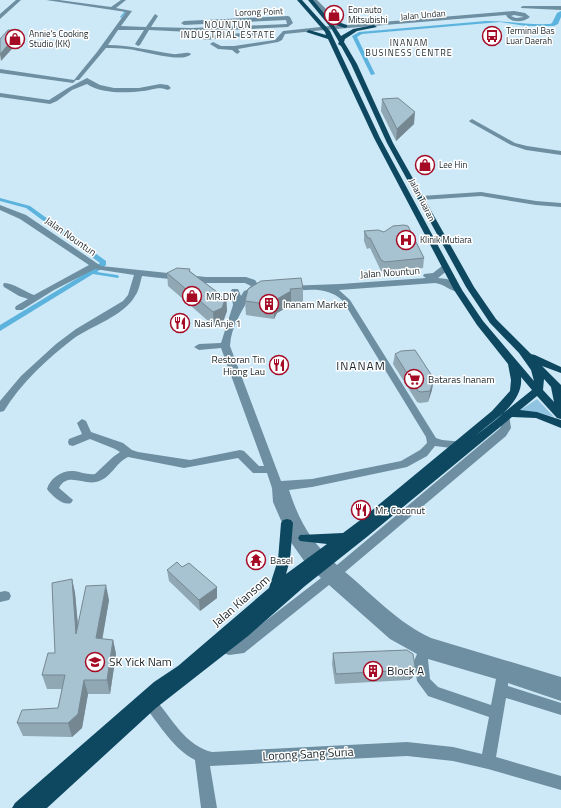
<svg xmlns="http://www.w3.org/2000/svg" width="561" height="808" font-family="'Titillium Web',sans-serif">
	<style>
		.green { fill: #90c4e1 }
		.water { fill: #5cb3dd }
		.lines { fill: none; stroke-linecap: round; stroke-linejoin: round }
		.stream { stroke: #5cb3dd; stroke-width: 1.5 }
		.minor { fill: #6d8fa1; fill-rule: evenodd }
		.major { fill: #0d4860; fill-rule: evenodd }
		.wall { fill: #90a7b4 }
		.shaded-wall { fill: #758892 }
		.building { fill: #a7c2d1; stroke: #758892 }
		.labels { text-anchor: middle; stroke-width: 3; stroke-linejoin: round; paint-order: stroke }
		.far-poi-label { font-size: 9px; fill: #1a252a; stroke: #fff; text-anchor: start }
		.far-street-label { font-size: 9px; fill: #1a252a; stroke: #fff }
		.far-neighbourhood-label { font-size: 9px; letter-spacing: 1px; fill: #1a252a; stroke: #fff }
		.street-label { font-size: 10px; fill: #1a252a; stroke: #fff }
		.poi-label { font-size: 10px; fill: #1a252a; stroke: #fff; text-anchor: start }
		.quarter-label { font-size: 12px; letter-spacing: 1px; fill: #1a252a; stroke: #fff }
		.near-street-label { font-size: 12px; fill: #1a252a; stroke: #fff }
		.near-poi-label { font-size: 12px; fill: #1a252a; stroke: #fff; text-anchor: start }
	</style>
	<rect width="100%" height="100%" fill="#cde9f8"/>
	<polygon class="green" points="537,399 554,417 537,412 519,411"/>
	<g class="water">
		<path d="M561 11V17L558 24 554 26H526L500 22 362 34 357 37 375 74 371 75 352 36 359 32 486 21C507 21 528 25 550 24L552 23 557 13Z"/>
		<polygon points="0,198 30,206 106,261 106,265 97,272 117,275 119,276 118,278 93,274 0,331 0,325 91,270 100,263 26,208 0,201"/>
	</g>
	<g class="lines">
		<polyline class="stream" points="121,17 126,11 124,11"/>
		<g class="minor">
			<polygon points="16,0 21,0 0,19 0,14"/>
			<path d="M46 0H59L111 7 121 0H126L116 8 132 11 121 26 146 27 155 14 158 16 151 27 191 28 287 24 286 20 184 25 181 23 184 21 288 16 290 17 293 23 288 27 191 32 149 30 140 45 138 46 135 44 144 30H118L108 45C130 45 151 51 173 54 179 55 187 51 191 54 182 64 141 50 127 49 120 48 113 48 106 48L79 80H76L73 83 0 73V69L74 80 97 52 126 12Z"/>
			<path d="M312 0H317L338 21 346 25 514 11 525 13 530 17C523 23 510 23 506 15L324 30 285 34 282 40 278 42 238 49 240 52 237 54 232 50 218 49 210 44 213 42 221 46H234L275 40 283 31 339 25 334 23ZM514 15 524 17 516 18 511 16Z"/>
			<polygon points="523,6 561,6 561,10 521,8 521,7"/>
			<polygon points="256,32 259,34 258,35 205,40 202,38 205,36"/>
			<path d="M87 78 100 85 114 88H139L160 84 168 85 171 88 168 90C158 86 154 90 143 91 127 93 101 94 87 84L72 90 57 101 50 104 0 97V93L49 100 68 88Z"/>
			<polygon points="472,119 515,143 527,146 561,151 561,155 526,150 511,145 470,122 469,121"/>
			<polygon points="481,192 536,201 561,203 561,207 536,205 481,196 421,200 417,198 421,196"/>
			<path d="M0 205 26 215 101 266 206 277H246L255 280 259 286 253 294H251C242 312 231 326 230 346L281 481 312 479 401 461 420 450 427 443 426 437 343 301C327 286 310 290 289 291L286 290 285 288 286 286 340 284 426 278 423 276 424 274 433 273 442 266H448L449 268 448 270 438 278 447 279 461 288 462 290 461 292C452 293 445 284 435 283L339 290 350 300 436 438 442 440 463 442 464 445 463 448 459 449 435 446 427 456 407 467 312 487 289 490C300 523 311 542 337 565L498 430 501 427 500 417 501 415H509L511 428 506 436 345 572C373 595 398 623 431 638L561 677V701L508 683V686L561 703V715L506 698 496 757 561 776V790L488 769 453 761 407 756 210 766 217 808H201L195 760C174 749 161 727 146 708L144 704 146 700 151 698 156 700C172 719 186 746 212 752L407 742 453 747 482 754 489 717 428 696 417 681 414 661 417 654 390 639 329 585 244 653 229 655 218 651 216 647 218 643 223 641 237 643 321 578 307 565 290 541 273 502 272 488 267 473H253L238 458 184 468 128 457C115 463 111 479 96 482 83 485 67 472 59 488L73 500 71 503C63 506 52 496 47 489 50 478 62 470 74 471 81 472 87 475 95 474L113 457 120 452 115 449 90 439 73 446 69 445 68 442 69 439 82 434 77 423 82 419 86 421 91 432 123 443 132 450 138 452 190 460 240 450 244 451 259 466H264L221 348 199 350 194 347 199 344 221 343 233 305 231 291 232 289H238L241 296 244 291 247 290 251 286 245 283H206L142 276C140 283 139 291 135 296 124 316 91 326 73 339 47 359 21 383 4 411L0 412V401L21 376 56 344 76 329 123 301 128 295 134 275 95 269 54 290 22 310H16L15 308 16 306 28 299 19 296 4 287 3 285 4 283C11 282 26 292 34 295L89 265 20 219 0 210ZM428 659 496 679 491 705 438 687 430 679Z"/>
			<polygon points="5,591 9,592 11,596 9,600 0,602 0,592"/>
		</g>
		<path class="major" d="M297 0H302L330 31 380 138 462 290 483 321 534 381 531 370 519 353 490 323 466 287 387 143 351 64 341 46 338 44 339 42 331 28 308 0H313L330 20 347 25V27L345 28 333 24 341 36 353 29 374 25 377 27 357 31 345 39 344 42 357 64 393 143 474 287 496 319 531 354 535 355 561 367V373L542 366 561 385V419L557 418 537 396 520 410 537 412 561 420V428L536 418 512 417 368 536 305 586 248 636 156 708 47 808H12L15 803 154 682 178 666 269 588 278 560 281 523 283 520 287 519 291 520 293 523 290 560 286 574 327 544 300 541 298 538 300 535 343 533 359 521 492 411 510 391 511 380 508 364 477 325 454 290 374 138 328 39 306 32 309 30 326 35 325 32ZM521 377 532 390 475 436C492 422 524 403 521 377ZM544 379 551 387 554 402 543 390Z"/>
	</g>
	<g class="wall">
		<polygon points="382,99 414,124 396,141 381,111"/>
		<polygon points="364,231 424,258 423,268 384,272 381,271 370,248 367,249 364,241"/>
		<polygon points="190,271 217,292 220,293 220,296 226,297 227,311 223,322 214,326 168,286 167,273"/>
		<polygon points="303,288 303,302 291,303 291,305 277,313 274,319 246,315 245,301 248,289"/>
		<polygon points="395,354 432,390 428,402 420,403 417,402 393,364"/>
		<polygon points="167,570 217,598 200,611 169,581"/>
		<polygon points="72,579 75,593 78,625 109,600 102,639 113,640 116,654 110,694 88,694 82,728 72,737 23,736 17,723 58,708 62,689 47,689 42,675 55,653"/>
		<polygon points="407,650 413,677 409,680 335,684 332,664 333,653"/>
	</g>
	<g class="shaded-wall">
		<polygon points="20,31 22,38 1,61 0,54"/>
		<polygon points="415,112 414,124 396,141 397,129"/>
		<polygon points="291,291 291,305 277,313 274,319 274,305 277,299"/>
		<polygon points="220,293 220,307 226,297 227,311 223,322 214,326 213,312"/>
		<polygon points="434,379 432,390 428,402 430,391"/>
		<polygon points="72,579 75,593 80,649 76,634"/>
		<polygon points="106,585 109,600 100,653 96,638"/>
		<polygon points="217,587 217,598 200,611 199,600"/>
		<polygon points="113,640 116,654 110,694 107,680"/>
		<polygon points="415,666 413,677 409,680 411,670"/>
		<polygon points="84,680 88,694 82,728 72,737 68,723"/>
	</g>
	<g class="building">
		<polygon points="8,30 20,31 0,54 0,39"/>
		<polygon points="398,98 415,112 397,129 382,99"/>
		<polygon points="404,225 408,226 424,258 385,262 381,260 370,238 368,238 364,231 378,230 384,232 393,226"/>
		<polygon points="177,268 190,269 189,271 217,292 220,293 218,296 226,297 222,308 213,312 167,273"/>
		<polygon points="301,278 303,288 290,289 291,291 277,299 274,305 245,301 248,289 261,281"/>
		<polygon points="415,350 434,379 430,391 421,392 418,391 395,354 401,351"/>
		<polygon points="177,562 182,567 189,563 217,587 199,600 167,570"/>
		<polygon points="72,579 76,634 86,586 106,585 96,638 113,640 107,680 84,680 78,714 68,723 17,723 22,710 58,708 65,675 42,675 48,653 55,653 52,583"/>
		<polygon points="407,650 413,654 415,666 411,670 336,674 333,653"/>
	</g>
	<defs>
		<g id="shop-ring" transform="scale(1)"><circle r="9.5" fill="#fff" stroke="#a50b25" stroke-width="1.5"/><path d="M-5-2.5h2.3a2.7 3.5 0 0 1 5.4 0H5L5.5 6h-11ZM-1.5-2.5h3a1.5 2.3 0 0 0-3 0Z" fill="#a50b25"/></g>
		<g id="bus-ring" transform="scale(1)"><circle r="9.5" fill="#fff" stroke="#a50b25" stroke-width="1.5"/><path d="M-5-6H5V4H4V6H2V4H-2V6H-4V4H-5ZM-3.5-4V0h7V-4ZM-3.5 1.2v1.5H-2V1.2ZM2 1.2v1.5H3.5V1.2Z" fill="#a50b25"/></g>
		<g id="hospital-ring" transform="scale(1)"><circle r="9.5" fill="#fff" stroke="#a50b25" stroke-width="1.5"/><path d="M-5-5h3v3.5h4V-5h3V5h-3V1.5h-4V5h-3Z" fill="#a50b25"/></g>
		<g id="building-ring" transform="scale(1)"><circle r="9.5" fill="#fff" stroke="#a50b25" stroke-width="1.5"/><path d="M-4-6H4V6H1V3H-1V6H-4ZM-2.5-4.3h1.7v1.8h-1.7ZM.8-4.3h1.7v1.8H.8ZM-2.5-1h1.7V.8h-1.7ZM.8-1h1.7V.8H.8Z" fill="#a50b25"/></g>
		<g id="restaurant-ring" transform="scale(1)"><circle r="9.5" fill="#fff" stroke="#a50b25" stroke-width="1.5"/><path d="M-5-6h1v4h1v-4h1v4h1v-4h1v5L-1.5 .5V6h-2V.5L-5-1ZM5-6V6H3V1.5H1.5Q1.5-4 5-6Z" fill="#a50b25"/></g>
		<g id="supermarket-ring" transform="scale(1)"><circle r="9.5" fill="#fff" stroke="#a50b25" stroke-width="1.5"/><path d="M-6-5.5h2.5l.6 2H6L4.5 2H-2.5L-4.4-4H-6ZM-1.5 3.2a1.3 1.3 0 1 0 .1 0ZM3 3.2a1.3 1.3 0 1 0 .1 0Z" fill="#a50b25"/></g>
		<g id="temple-ring" transform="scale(1)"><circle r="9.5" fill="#fff" stroke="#a50b25" stroke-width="1.5"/><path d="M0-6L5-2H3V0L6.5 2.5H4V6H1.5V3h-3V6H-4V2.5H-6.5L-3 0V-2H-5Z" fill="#a50b25"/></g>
		<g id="school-ring" transform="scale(1)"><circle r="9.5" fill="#fff" stroke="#a50b25" stroke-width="1.5"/><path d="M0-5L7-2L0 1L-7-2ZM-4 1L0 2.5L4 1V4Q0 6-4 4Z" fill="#a50b25"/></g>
	</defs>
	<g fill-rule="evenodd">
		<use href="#shop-ring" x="334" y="15"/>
		<use href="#bus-ring" x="492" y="36"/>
		<use href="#shop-ring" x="15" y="39"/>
		<use href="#shop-ring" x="425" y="165"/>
		<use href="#hospital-ring" x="406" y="240"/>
		<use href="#shop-ring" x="192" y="296"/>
		<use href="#building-ring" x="269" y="304"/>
		<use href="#restaurant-ring" x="180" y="323"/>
		<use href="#restaurant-ring" x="279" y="365"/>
		<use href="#supermarket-ring" x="414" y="379"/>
		<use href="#restaurant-ring" x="361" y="510"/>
		<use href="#temple-ring" x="256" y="560"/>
		<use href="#school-ring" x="95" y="662"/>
		<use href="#building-ring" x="373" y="671"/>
	</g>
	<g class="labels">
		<g class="far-poi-label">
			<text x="348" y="13">Eon auto<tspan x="348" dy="10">Mitsubishi</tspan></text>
			<text x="506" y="34">Terminal Bas<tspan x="506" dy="10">Luar Daerah</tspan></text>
			<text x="29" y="37">Annie's Cooking<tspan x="29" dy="10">Studio (KK)</tspan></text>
			<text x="439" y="168">Lee Hin</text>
			<text x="420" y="243">Klinik Mutiara</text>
		</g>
		<g class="far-street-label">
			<text transform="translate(259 12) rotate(-2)" y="3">Lorong Point</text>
			<text transform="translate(423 15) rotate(-5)" y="3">Jalan Undan</text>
			<text transform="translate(422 200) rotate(63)" y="3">Jalan Tuaran</text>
		</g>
		<g class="far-neighbourhood-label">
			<text x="228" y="28">NOUNTUN<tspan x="228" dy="10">INDUSTRIAL ESTATE</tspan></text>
			<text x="409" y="46">INANAM<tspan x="409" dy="10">BUSINESS CENTRE</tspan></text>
		</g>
		<g class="street-label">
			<text transform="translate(71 236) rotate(35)" y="4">Jalan Nountun</text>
			<text transform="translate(390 272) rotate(-4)" y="4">Jalan Nountun</text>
		</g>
		<g class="poi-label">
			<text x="206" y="300">MR.DIY</text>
			<text x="283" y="308">Inanam Market</text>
			<text x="194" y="327">Nasi Anje 1</text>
			<text x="265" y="363" text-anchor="end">Restoran Tin<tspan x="265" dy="12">Hiong Lau</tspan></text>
			<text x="428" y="383">Bataras Inanam</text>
			<text x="375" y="514">Mr. Coconut</text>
			<text x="270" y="564">Basel</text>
		</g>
		<g class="quarter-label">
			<text x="361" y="370">INANAM</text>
		</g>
		<g class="near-street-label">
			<text transform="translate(241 601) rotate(-41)" y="4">Jalan Kiansom</text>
			<text transform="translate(308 754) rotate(-3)" y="4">Lorong Sang Suria</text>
		</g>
		<g class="near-poi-label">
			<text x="109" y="666">SK Yick Nam</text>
			<text x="387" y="675">Block A</text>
		</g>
	</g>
</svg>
